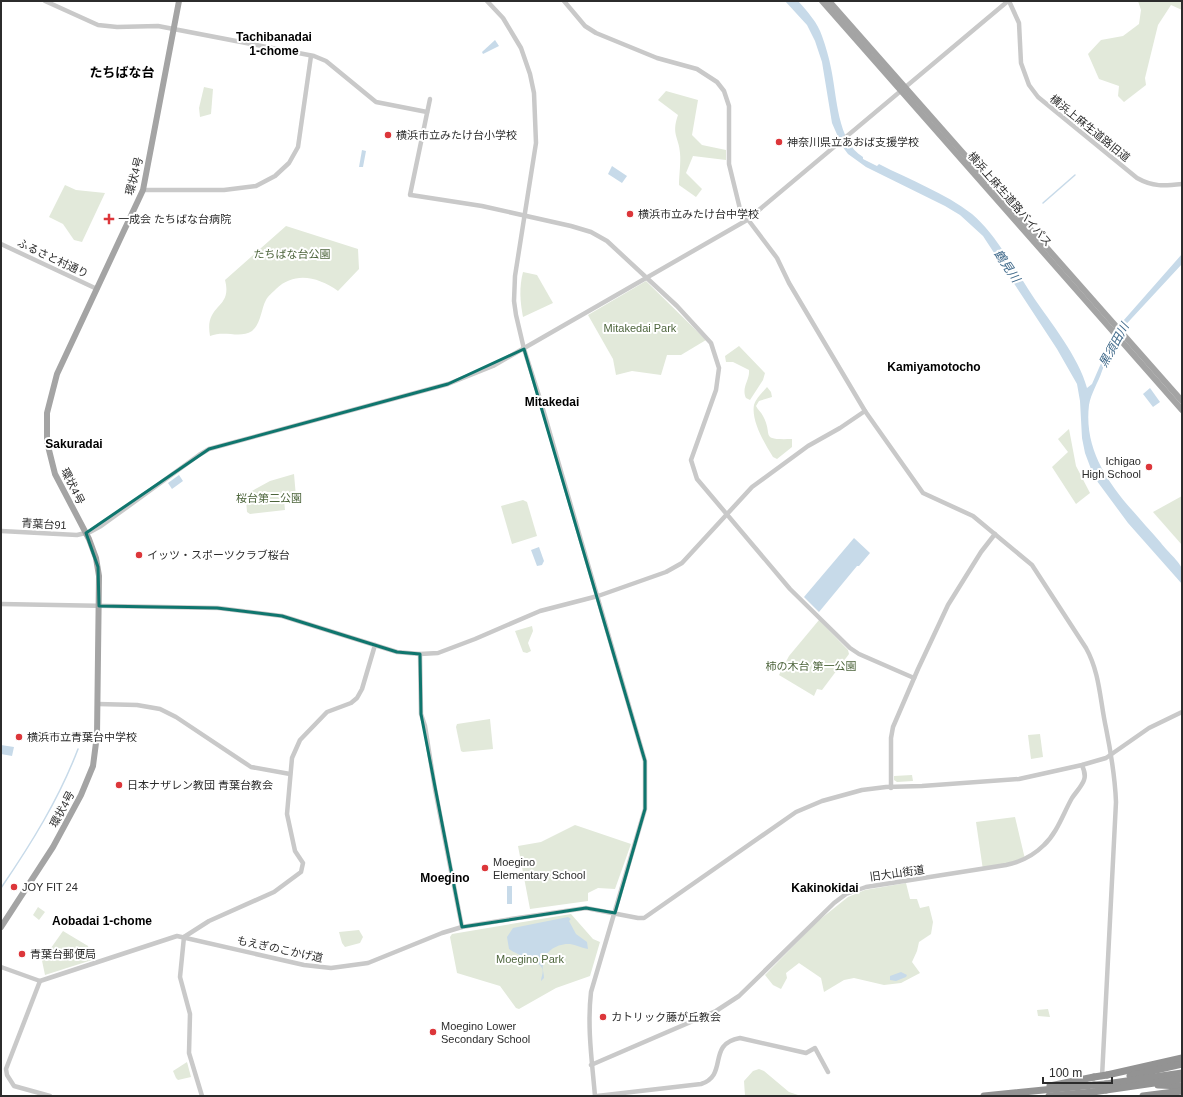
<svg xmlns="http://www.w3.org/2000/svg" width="1183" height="1097" font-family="Helvetica,'Noto Sans JP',sans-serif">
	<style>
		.green { fill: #e2e9da }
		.water { fill: #c7dae9 }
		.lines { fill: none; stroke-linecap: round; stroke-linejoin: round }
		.stream { stroke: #c7dae9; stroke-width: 1.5 }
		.minor { stroke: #c9c9c9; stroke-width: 4.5 }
		.major { stroke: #a4a4a4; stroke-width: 6 }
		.highway { stroke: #939393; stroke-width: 7 }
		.highway-bridge { stroke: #939393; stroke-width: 7 }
		.marked { fill: none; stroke: #0f766e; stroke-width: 3; stroke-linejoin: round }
		.poi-dot { fill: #dc363a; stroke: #fff; stroke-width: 1.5 }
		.labels { text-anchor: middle; stroke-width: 4; stroke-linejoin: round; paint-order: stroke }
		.street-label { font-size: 11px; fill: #2c2c2c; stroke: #fff }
		.poi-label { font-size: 11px; fill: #2c2c2c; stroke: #fff; text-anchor: start }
		.park-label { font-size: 11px; fill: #4d653c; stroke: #fff }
		.neighbourhood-label { font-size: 12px; font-weight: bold; fill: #000; stroke: #fff }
		.water-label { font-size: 12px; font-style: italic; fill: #3f698a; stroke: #fff }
		.quarter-label { font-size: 13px; font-weight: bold; fill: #000; stroke: #fff }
	</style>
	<rect width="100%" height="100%" fill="#fff"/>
	<g class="green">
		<polygon points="1138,1 1182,1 1182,10 1171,5 1158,25 1145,78 1146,85 1124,102 1118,96 1119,86 1099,79 1088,54 1101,40 1123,36 1139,24 1141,10"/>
		<polygon points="204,87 213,89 211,114 200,117 199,108"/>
		<path d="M666 91 698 100 692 135 702 145 726 150V160L693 156 686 173 702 189 696 197 679 185C679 175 681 163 680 153 679 137 671 135 678 115L658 100Z"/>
		<polygon points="65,185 76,190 105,193 82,242 74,240 63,224 49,217"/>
		<path d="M286 226 358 249 359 269 338 291C318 277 295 271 276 289 273 292 268 296 266 300 261 309 261 324 252 331 240 339 225 330 210 336 204 303 233 310 225 280Z"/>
		<path d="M523 272 537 275 553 303 523 317C520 301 519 288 523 272Z"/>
		<polygon points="646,281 706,340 681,355 667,355 661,375 632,371 616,375 613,359 588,315"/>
		<path d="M739 346 765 373 763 380 750 400 746 398C741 388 750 380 749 370L733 362H726L725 356Z"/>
		<path d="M767 387 771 392 772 397 759 401 756 406C758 410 761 412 763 416 774 436 758 440 792 439V447L777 459 773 457C765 444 751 421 754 405 756 398 763 392 767 387Z"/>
		<polygon points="1069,429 1076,466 1090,493 1076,504 1052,467 1068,452 1058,439"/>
		<polygon points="294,474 296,497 284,500 285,510 250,514 247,512 246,500 248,493 270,481"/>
		<polygon points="1182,496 1182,545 1153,512"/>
		<polygon points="523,500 527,502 537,536 512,544 501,506"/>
		<polygon points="819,620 848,650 849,654 822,690 817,689 814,696 779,675 789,656"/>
		<polygon points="532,626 533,631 528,643 531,651 527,653 523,652 515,631"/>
		<polygon points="490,719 493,749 463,752 461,751 456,727 457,724"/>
		<polygon points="1040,734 1043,757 1031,759 1028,735"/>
		<polygon points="912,775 913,781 897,782 894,780 894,776"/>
		<polygon points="1015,817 1025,859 983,870 976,822"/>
		<polygon points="575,825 631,844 615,889 598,888 588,893 588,901 530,909 518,846 541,842"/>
		<polygon points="906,883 910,899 917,899 920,908 929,906 933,922 931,934 919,942 917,951 912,962 920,973 901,983 884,985 854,978 844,980 824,992 821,978 799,963 786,973 787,978 781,989 773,985 765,975 818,921 848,897 865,890"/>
		<polygon points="38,907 45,912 39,920 33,915"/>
		<polygon points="571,914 593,939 600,942 590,976 556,988 519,1009 516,1008 500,986 457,973 450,937 452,934"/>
		<polygon points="359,930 363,937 360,943 345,947 342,943 339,932"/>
		<polygon points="63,931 88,946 92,960 45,975 40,951 51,948"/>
		<polygon points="1048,1009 1050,1017 1038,1016 1037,1010"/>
		<polygon points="187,1062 191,1077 178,1080 176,1078 173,1071"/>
		<polygon points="759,1069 764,1071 789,1092 801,1096 745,1096 744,1081 753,1071"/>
	</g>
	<g class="water">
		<path d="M785 1H798C807 11 818 23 822 36 826 47 829 58 831 68 837 96 837 142 863 157V159L877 166 879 164C910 180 945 193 972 214 994 232 1016 271 1032 295 1050 322 1079 357 1087 388L1092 384 1116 329 1182 254V264L1119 332C1112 345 1107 358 1102 371 1098 383 1091 393 1089 405 1082 464 1127 503 1161 543 1165 549 1181 563 1182 569 1183 573 1182 579 1182 584L1128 523 1094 477 1085 453 1082 438 1080 401 1077 384 1057 349 983 236 960 215 945 206 866 167 848 154 842 146 832 123 822 62 815 41 807 25Z"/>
		<polygon points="256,31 264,33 263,41 254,41"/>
		<polygon points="495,40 499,46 483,54 482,52"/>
		<polygon points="362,150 366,151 363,167 359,167"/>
		<polygon points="612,166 627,176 622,183 608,174"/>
		<polygon points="1150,388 1160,402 1153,407 1143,394"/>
		<polygon points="179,475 183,481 172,489 168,483"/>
		<polygon points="854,538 870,553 859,566 857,566 819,612 804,597"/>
		<polygon points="539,547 544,561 542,565 537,566 531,550"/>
		<polygon points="1,745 14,747 12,756 1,754"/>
		<rect x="507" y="886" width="5" height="18"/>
		<path d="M568 917 571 919 569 921 576 934 587 942 588 949C582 948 576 945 570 944 557 943 543 952 543 965 542 969 544 973 544 978L541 981C541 977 544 972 542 968 538 959 518 956 509 949L507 937 513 928Z"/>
		<polygon points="901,972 907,975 906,977 896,981 890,980 890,976"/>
	</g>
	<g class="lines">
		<g class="stream">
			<polyline points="1043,203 1075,175"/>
			<path d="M1 888C31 844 59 799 78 749"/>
		</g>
		<g class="minor">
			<polyline points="45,1 98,25 117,27 158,26 314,56 326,61 376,102 427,112"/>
			<path d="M487 1 503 18 521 48 530 74 534 93 536 143 515 276 514 301 516 315 524 349 540 399 645 761V809L591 992C587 1027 592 1061 595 1096"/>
			<path d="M564 1 585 26 596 33 657 58 697 69 717 82 724 91 729 106V164L740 209 777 258 789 283 865 411 923 493 973 516 1032 565 1086 648C1100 673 1100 701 1106 728 1111 753 1115 777 1116 802L1102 1077"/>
			<path d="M1009 1 1019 23 1021 63 1029 85 1038 97 1137 178C1153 187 1164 186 1182 184"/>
			<polyline points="143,190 224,190 256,186 275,176 289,163 298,147 311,56"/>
			<polyline points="410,195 430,99"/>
			<polyline points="411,195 482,206 571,226 591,232 607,241 677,306 711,343 719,368 716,390 691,460 697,479 790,589 850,648 859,654 914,678"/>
			<polyline points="1,244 97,289"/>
			<polyline points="1,531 77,535 90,532 101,526 199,455 209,449 448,384 493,366 747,220 1008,1"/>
			<polyline points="1,604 218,608 282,616 397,652 420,654 438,653 475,639 540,611 598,596 666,572 682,563 752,487 808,446 840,428 865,411"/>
			<polyline points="420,654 421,714 425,726 435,789 462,927"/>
			<polyline points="98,704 137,705 160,709 176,717 251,767 290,774"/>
			<polyline points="891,788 891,738 893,727 918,669 948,605 981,552 995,534"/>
			<polyline points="184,937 209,921 274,892 301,872 303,863 295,851 287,814 292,758 300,740 327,712 351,703 357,698 362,689 375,645"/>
			<polyline points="184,937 180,977 190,1014 189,1053 202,1096"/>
			<polyline points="1,967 40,981 177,936 304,965 331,968 368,963 442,933 462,927 511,919 586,908 638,918 644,918 796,812 822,801 862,790 886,787 922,786 1019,779 1082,765 1106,758 1149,728 1182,712"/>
			<polyline points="40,981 6,1069 7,1075 14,1086 50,1096"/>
			<path d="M591 1065 716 1011 739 996 834 903 846 894 866 887 1006 865C1021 862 1033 856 1044 845 1057 833 1063 814 1072 798 1076 792 1082 786 1084 780 1086 775 1084 770 1082 765"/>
			<path d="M597 1096 701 1084C729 1075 706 1044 740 1038L806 1053 815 1048 828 1072"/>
		</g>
		<g class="major">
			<polyline points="822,1 1182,410"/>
			<polyline points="829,1 1182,401"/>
			<polyline points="1,927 53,847 81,795 93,766 97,735 99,576 96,558 89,539 55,474 47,442 47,413 57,374 143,190 179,1"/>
		</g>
		<g class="highway">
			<polyline points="1107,1075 1182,1058"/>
			<polyline points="1130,1076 1182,1064"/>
			<polyline points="1106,1084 1182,1073"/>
			<polyline points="1158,1085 1182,1086"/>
			<polyline points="1050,1086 1094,1077"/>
			<polyline points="1106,1090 1182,1079"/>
			<polyline points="984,1096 1094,1085"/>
			<polyline points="1049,1096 1093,1092"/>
			<polyline points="1143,1096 1182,1091"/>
		</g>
		<g class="highway-bridge">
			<polyline points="1094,1077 1107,1075"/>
			<polyline points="1094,1085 1106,1084"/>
			<polyline points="1093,1092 1106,1090"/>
		</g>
	</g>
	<path class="marked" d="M524 349 645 761V809L615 913 586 908 462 927 421 714 420 654 397 652 282 616 217 608 99 606 98 567 86 533 209 449 448 384Z"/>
	<g class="poi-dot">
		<circle cx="388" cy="135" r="4"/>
		<circle cx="779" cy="142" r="4"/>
		<circle cx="630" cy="214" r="4"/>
		<path d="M107 213h4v4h4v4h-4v4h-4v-4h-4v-4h4z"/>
		<circle cx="1149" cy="467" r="4"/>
		<circle cx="139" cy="555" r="4"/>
		<circle cx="19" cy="737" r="4"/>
		<circle cx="119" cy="785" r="4"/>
		<circle cx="485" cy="868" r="4"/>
		<circle cx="14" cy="887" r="4"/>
		<circle cx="22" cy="954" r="4"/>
		<circle cx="603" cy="1017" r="4"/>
		<circle cx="433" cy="1032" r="4"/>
	</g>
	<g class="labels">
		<g class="street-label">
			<text transform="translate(1090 128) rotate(39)" y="4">横浜上麻生道路旧道</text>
			<text transform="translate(134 176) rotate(-75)" y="4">環状4号</text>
			<text transform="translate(1010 199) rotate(49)" y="4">横浜上麻生道路バイパス</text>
			<text transform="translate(53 258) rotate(25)" y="4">ふるさと村通り</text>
			<text transform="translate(73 486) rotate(64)" y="4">環状4号</text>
			<text transform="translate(44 524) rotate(3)" y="4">青葉台91</text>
			<text transform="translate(62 809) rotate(-62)" y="4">環状4号</text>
			<text transform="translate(897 873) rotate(-8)" y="4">旧大山街道</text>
			<text transform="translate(280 949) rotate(12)" y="4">もえぎのこかげ道</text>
		</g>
		<g class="poi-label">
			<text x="396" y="139">横浜市立みたけ台小学校</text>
			<text x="787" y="146">神奈川県立あおば支援学校</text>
			<text x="638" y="218">横浜市立みたけ台中学校</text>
			<text x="118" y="223">一成会 たちばな台病院</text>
			<text x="1141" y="465" text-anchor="end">Ichigao<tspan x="1141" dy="13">High School</tspan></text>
			<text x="147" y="559">イッツ・スポーツクラブ桜台</text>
			<text x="27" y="741">横浜市立青葉台中学校</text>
			<text x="127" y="789">日本ナザレン教団 青葉台教会</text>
			<text x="493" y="866">Moegino<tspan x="493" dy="13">Elementary School</tspan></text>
			<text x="22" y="891">JOY FIT 24</text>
			<text x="30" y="958">青葉台郵便局</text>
			<text x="611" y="1021">カトリック藤が丘教会</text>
			<text x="441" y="1030">Moegino Lower<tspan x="441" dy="13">Secondary School</tspan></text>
		</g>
		<g class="park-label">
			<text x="292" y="258">たちばな台公園</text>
			<text x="640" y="332">Mitakedai Park</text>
			<text x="269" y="502">桜台第二公園</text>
			<text x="811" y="670">柿の木台 第一公園</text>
			<text x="530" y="963">Moegino Park</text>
		</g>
		<g class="neighbourhood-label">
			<text x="274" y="41">Tachibanadai<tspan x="274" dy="14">1-chome</tspan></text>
			<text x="934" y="371">Kamiyamotocho</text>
			<text x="552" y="406">Mitakedai</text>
			<text x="74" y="448">Sakuradai</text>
			<text x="445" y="882">Moegino</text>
			<text x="825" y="892">Kakinokidai</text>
			<text x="102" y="925">Aobadai 1-chome</text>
		</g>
		<g class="water-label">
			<text transform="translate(1007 266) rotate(56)" y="4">鶴見川</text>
			<text transform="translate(1114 345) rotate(-61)" y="4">黒須田川</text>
		</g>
		<g class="quarter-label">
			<text x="122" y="77">たちばな台</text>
		</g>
	</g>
	<rect width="1183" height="1097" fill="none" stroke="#2c2c2c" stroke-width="4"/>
	<path d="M1043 1077v6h69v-6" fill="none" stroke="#2c2c2c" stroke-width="2"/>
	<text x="1049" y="1077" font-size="12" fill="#2c2c2c" stroke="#ffffff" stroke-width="3" paint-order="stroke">100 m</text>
</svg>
